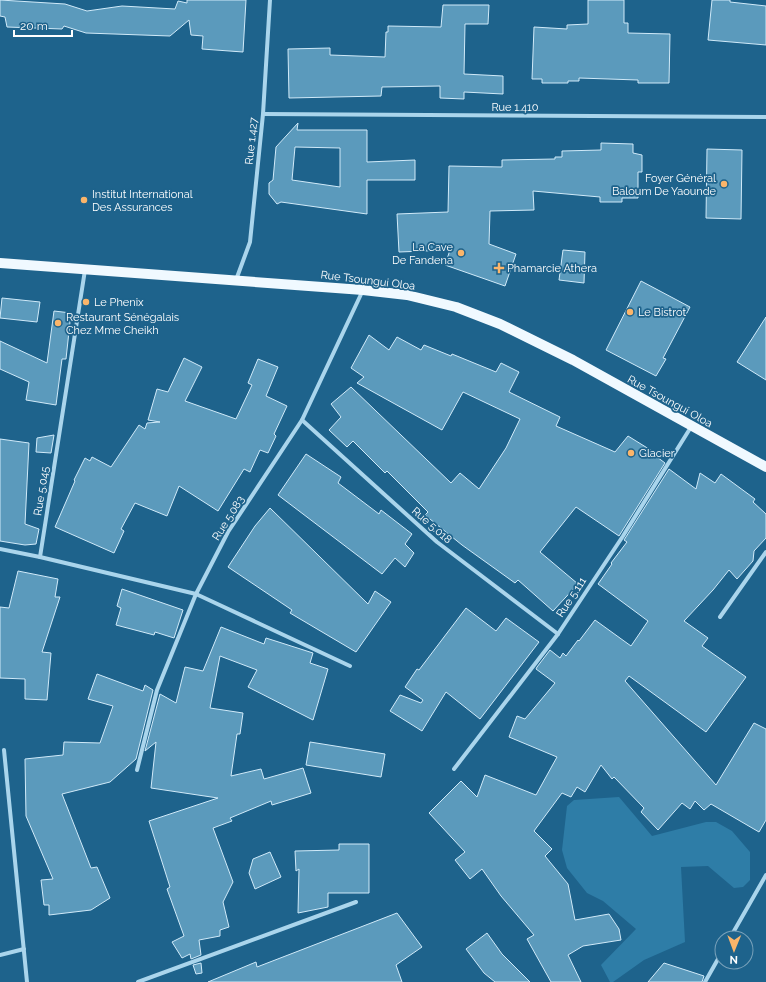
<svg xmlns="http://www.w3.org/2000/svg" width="766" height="982" font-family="Raleway,sans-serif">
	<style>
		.green { fill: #2e7da7 }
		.building { fill: #5b9abc; stroke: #d0eaf9; fill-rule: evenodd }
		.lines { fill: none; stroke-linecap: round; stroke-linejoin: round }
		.minor { stroke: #aad5ec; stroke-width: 4 }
		.primary { stroke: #f0f9ff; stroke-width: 10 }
		.poi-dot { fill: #fbb56a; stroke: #1e638c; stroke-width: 1.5 }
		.labels { text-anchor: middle; stroke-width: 3.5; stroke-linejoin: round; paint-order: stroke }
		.street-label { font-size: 11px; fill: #fff; stroke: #1e638c }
		.poi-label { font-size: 11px; fill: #fff; stroke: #1e638c; text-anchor: start }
	</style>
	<rect width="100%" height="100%" fill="#1e638c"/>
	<polygon class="green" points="619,797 652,836 706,822 716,822 732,831 750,852 750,880 743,887 734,888 708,866 681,867 685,942 644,960 613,982 610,982 601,965 636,929 603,901 587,893 567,868 562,850 567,806 574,800"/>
	<g class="building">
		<polygon points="0,0 65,4 87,11 122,6 175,9 178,1 187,3 187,0 246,0 243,52 202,49 203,36 191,35 189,20 170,36 86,33 64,26 62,29 7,27 5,17 0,16"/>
		<polygon points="588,0 624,0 624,23 628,23 628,33 670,34 669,83 638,83 638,80 579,78 579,81 568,81 568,83 542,83 542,79 532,79 534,27 567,29 567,25 588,24"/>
		<polygon points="712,0 730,0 730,2 766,6 766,45 708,40"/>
		<polygon points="443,5 489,5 488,24 465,24 464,74 503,76 503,94 464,92 464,99 440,98 440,86 382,87 381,96 289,98 288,49 330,48 330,55 385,57 386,32 388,32 388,26 441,27"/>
		<path d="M298 123 297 130H367V162L415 160V180H367V214L281 202 277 204 269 194V183L273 180 276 147ZM295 147 340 148V187L292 180Z"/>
		<polygon points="601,143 633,144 633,153 642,155 642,172 638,172 638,198 622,198 622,202 600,202 600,197 533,191 534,210 490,211 489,244 516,254 505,286 445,265 450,250 399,252 397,214 448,212 449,166 502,167 502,160 555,159 555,157 562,157 562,151 601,150"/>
		<polygon points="707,149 742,150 741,219 706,218"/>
		<polygon points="563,250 585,252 584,283 559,280"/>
		<polygon points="641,281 690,307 663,358 666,359 656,376 606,350"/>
		<polygon points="2,298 40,302 37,322 0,318"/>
		<polygon points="54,311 71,313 66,359 62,359 56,405 26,400 29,382 0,369 0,341 47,363"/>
		<polygon points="766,317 766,380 737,362"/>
		<polygon points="369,335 389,350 397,337 421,350 424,345 451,356 452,354 496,372 501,363 519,372 509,392 560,417 556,426 615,452 628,436 657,454 657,457 665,463 619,536 576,507 540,552 578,584 553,611 518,580 515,583 462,545 425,515 428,512 387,471 385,473 353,441 347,447 329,430 341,417 331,404 351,387 451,483 460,473 479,489 506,448 520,419 463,392 442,430 357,383 364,377 351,368"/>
		<polygon points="184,358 202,367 185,401 236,419 252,385 248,383 258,359 278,367 266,396 287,406 274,434 276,436 268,453 260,450 250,472 244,469 218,511 179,486 167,516 135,503 121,529 124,531 114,553 55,527 75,481 74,480 85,458 90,461 92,457 111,467 139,425 145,429 147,423 160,422 148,420 157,389 168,392"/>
		<polygon points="54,435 51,453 36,452 37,438"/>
		<polygon points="0,439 29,443 25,524 39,529 36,544 25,545 0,541"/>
		<polygon points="306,454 341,477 338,483 379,514 381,510 412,534 405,544 414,553 405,567 395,558 382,574 278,495"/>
		<polygon points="669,469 696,489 700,473 715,483 721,474 755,499 753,502 766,514 766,538 754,551 753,561 737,579 729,570 713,590 684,621 708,638 702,646 746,677 706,732 629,676 625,681 716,785 754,723 766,729 766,820 759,832 711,804 704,810 695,801 690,809 682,803 658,830 641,812 644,808 614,777 612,779 601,765 585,792 577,787 571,797 562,793 534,831 552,849 545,856 568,884 575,920 609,914 619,929 621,940 583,946 568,955 581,982 551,982 527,939 534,935 501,896 482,869 470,879 455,860 465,852 429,813 461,781 477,797 485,775 536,795 557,757 509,737 517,716 525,719 555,683 536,669 537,667 550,650 560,658 563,653 566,656 578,640 579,641 595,620 631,646 648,621 598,584 612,564 611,563 627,542 624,540"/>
		<polygon points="270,508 368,604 375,591 391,602 356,652 290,613 292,610 228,567 255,526"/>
		<polygon points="18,571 58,579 55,597 60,597 42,652 51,653 47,700 25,699 25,679 0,678 0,607 9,608"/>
		<polygon points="122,589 183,610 174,638 155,632 154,635 116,625 121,608 117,606"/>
		<polygon points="466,608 496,631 506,618 539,642 480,719 446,692 422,731 390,711 400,695 421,703 423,700 405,687 417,669 419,670"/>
		<polygon points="221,627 264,644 266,638 313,653 310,663 328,669 313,720 248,687 257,670 220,656 210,708 243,713 240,734 237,734 231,776 261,769 264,779 303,768 311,793 272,805 271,801 230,818 232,821 213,828 233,882 223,902 229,927 220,930 220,936 199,940 201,955 191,959 190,954 182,958 172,942 184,936 167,889 170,887 149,821 218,798 151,788 156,742 145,751 160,694 176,703 185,667 203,671"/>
		<polygon points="97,674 143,691 145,685 153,690 136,759 110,782 62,794 91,868 97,867 110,898 91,910 49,915 49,905 44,905 41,880 53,879 26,816 25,759 63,755 64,742 100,743 113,706 88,699"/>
		<polygon points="310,742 385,754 381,777 306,765"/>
		<polygon points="339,844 369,844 369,893 328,893 328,907 298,913 299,869 296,871 295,851 339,850"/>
		<polygon points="270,852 281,877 255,889 249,873 253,859"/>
		<polygon points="397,913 422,947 396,965 402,982 208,982 256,962 257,967"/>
		<polygon points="487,933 502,954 530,982 495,982 484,973 466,949"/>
		<polygon points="201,963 202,973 196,974 193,965"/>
		<polygon points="664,963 704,976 702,982 648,982"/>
	</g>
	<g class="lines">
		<g class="minor">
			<polyline points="263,114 766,117"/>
			<polyline points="85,270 40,557 196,594 350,666"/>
			<polyline points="236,280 250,242 263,114 270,0"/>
			<polyline points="302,420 437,542 558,634"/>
			<polyline points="0,549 40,557"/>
			<polyline points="720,617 766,552"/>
			<polyline points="4,750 27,982"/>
			<polyline points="454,769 558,634 623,536 691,427"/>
			<polyline points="137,770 157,690 196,594 228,532 302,420 363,290"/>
			<polyline points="730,938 766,875"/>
			<polyline points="0,955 24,949"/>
			<polyline points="138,982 356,902"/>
			<polyline points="705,982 722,952"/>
		</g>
		<polyline class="primary" points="0,263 363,290 407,295 456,307 500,324 573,360 766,467"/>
	</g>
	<g class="poi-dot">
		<circle cx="724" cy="184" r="4"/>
		<circle cx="84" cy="200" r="4"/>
		<circle cx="461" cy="253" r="4"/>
		<path d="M497 262h4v4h4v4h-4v4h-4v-4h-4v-4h4z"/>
		<circle cx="86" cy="302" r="4"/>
		<circle cx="630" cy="312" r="4"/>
		<circle cx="58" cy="323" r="4"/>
		<circle cx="631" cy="453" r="4"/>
	</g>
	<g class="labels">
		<g class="street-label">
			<text x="515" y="111">Rue 1.410</text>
			<text transform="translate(251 141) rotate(-84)" y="4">Rue 1.427</text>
			<text transform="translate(368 280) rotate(7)" y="4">Rue Tsoungui Oloa</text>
			<text transform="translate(670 401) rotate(29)" y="4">Rue Tsoungui Oloa</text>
			<text transform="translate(41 491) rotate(-81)" y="4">Rue 5.045</text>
			<text transform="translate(228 518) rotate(-58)" y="4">Rue 5.083</text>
			<text transform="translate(432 525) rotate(41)" y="4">Rue 5.018</text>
			<text transform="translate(571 597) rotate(-57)" y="4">Rue 5.111</text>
		</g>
		<g class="poi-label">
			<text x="716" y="182" text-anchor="end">Foyer Général<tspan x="716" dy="13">Baloum De Yaounde</tspan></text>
			<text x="92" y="198">Institut International<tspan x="92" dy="13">Des Assurances</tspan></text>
			<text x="453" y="251" text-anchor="end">La Cave<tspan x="453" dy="13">De Fandena</tspan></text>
			<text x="507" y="272">Phamarcie Athera</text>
			<text x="94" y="306">Le Phenix</text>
			<text x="638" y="316">Le Bistrot</text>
			<text x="66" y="321">Restaurant Sénégalais<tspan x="66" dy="13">Chez Mme Cheikh</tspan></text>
			<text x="639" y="457">Glacier</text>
		</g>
	</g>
	<g transform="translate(734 950) rotate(181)"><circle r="19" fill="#1e638c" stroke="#78a1ba"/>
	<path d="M0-3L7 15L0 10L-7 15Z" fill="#fbb56a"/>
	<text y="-6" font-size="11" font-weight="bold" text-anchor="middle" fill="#ffffff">N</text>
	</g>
	<path d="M14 30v6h58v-6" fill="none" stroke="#ffffff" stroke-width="2"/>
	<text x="20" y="30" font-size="12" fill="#ffffff" stroke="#1e638c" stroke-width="3" paint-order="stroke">20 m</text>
</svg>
